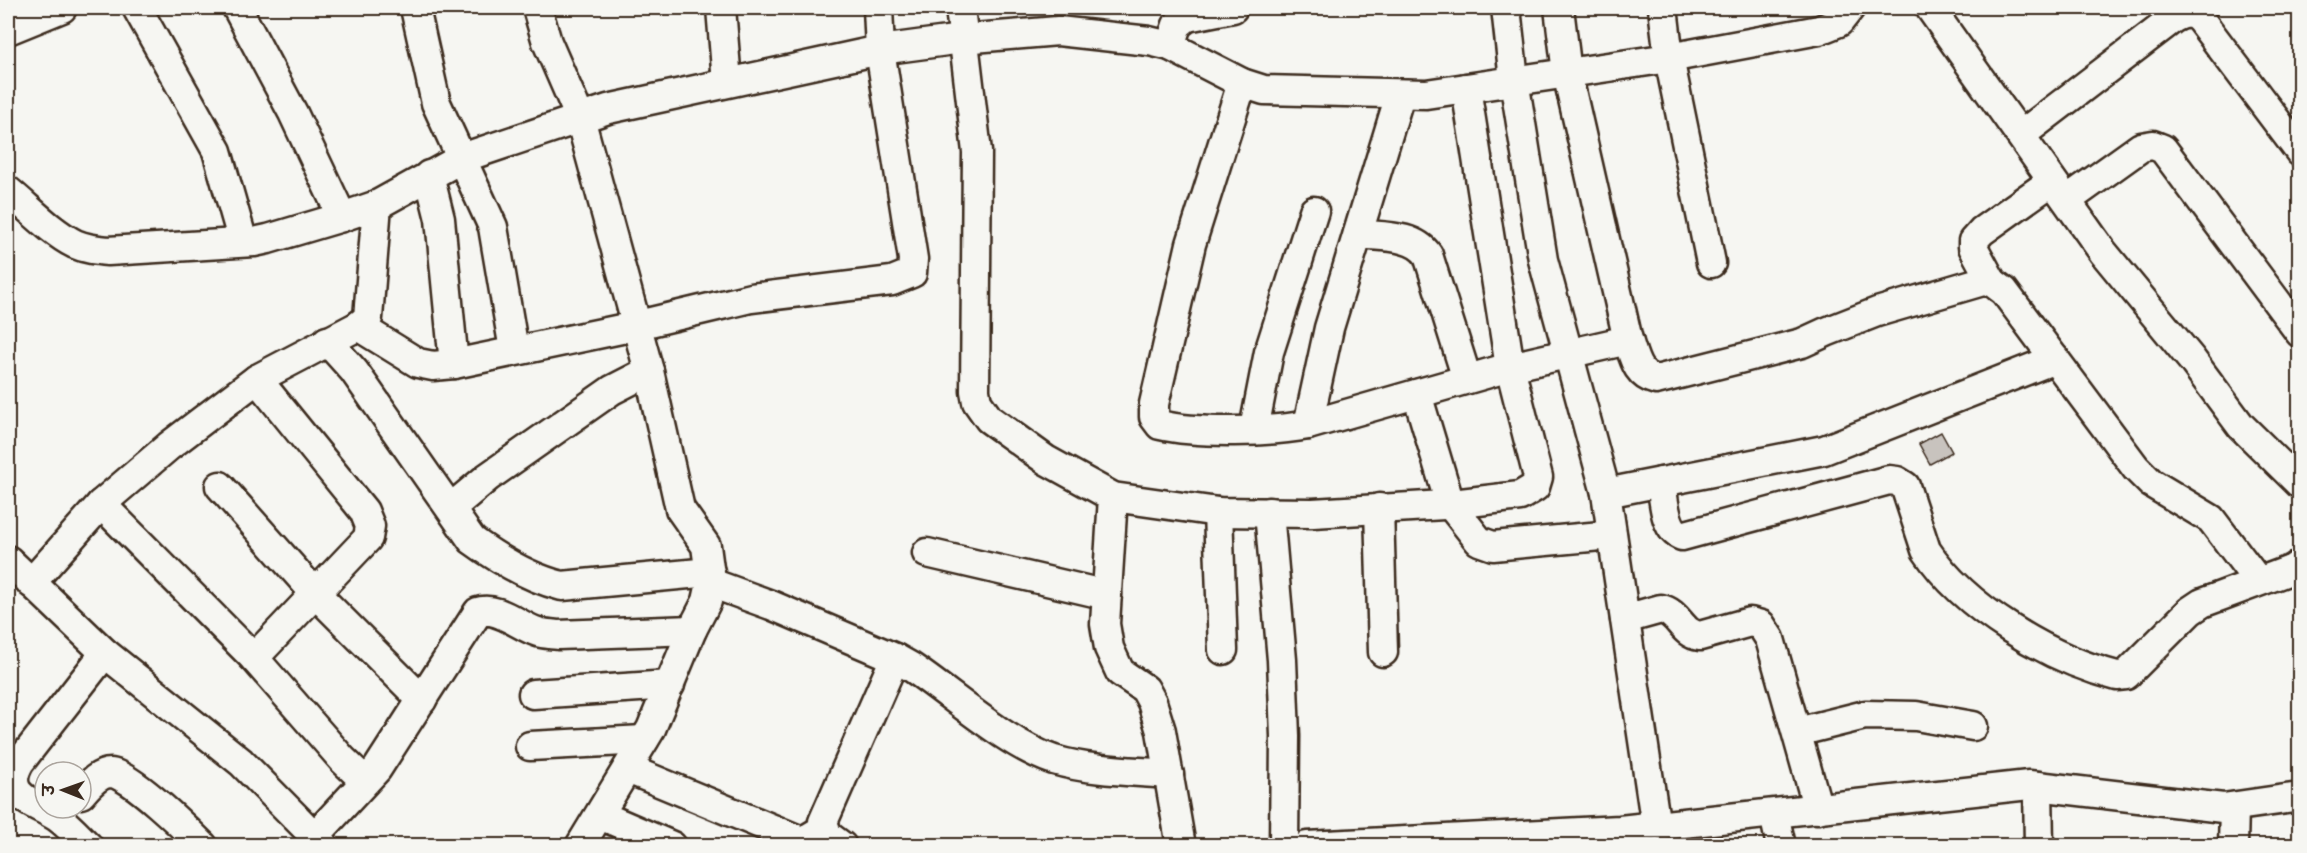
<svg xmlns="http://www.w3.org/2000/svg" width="2307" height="853" font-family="Mali,'Playpen Sans Deva',sans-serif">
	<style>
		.building { fill: #c8c3be; stroke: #3b2a1e; stroke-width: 1.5 }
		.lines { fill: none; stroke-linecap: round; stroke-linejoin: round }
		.minor-casing { stroke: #3b2a1e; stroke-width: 33 }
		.minor { stroke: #f6f6f2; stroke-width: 28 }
	</style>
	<rect width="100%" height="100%" fill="#f6f6f2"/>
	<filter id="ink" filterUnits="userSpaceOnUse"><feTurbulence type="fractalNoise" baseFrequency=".0167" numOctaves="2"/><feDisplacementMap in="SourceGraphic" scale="12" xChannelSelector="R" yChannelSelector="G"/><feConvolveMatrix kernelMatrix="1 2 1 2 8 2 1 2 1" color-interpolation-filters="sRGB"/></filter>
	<g filter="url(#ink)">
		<polygon class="building" points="1941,432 1952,452 1930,464 1919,444"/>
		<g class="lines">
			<g class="minor-casing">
				<g id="minor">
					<polyline points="137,8 217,151 243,242"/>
					<polyline points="237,8 293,113 342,217"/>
					<polyline points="415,8 436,103 493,227 514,350"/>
					<polyline points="537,8 547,42 580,118 649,371 680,509 706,546 711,583 707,601 692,630 651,729 580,846"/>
					<polyline points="721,8 727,82"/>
					<polyline points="960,8 977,152 975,391 977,402 989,419 1046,460 1113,497 1218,512 1313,513 1444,505 1520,496 1535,487 1538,477 1510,367 1466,88"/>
					<polyline points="1506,8 1514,80 1543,260 1606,493 1656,827"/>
					<path d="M1559 8 1567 73 1628 340C1634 357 1636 375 1656 380L1802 343 1826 332 1877 312 1983 281 1992 282 2004 291 2136 468 2151 483 2211 519 2258 581"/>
					<polyline points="1663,8 1669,58 1711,263"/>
					<polyline points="1930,8 2103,252 2192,360 2241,426 2300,484"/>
					<polyline points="8,30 62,8"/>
					<polyline points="1170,46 1177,25 1187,17 1233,8"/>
					<path d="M1242 83 1191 244 1154 404V417L1160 425C1198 434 1270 432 1308 425L1510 367 1628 340"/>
					<path d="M2021 135 2174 18C2187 12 2193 11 2202 22L2300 152"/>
					<polyline points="429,175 440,219 454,364"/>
					<path d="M8 191C29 208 51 232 75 244 86 249 97 250 108 251L254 242 268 239 342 217 377 205 462 158 608 109 880 50 962 39 1058 31 1149 41 1170 46 1242 83 1264 90 1426 94 1669 58 1819 30 1839 22 1850 8"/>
					<polyline points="2067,200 2141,147 2153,145 2163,149 2300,333"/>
					<path d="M1358 234C1381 237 1414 234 1428 255L1467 379"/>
					<polyline points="1992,282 1973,247 1973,241 1982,231 2052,181"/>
					<polyline points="358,326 418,363 433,366 454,364 621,329 751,298 892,281 912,273 913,259 880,50 878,8"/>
					<path d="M327 341 354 371 472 540C498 559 530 578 562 586L710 572"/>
					<polyline points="1417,394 1450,504 1479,541 1493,546 1612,535"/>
					<polyline points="1308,425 1329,328 1400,95"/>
					<polyline points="1254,429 1269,352 1314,211"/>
					<path d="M1661 482C1664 499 1664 530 1682 536L1889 480 1897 481 1905 486 1926 550C1965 609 2050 659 2117 676L2126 675 2190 611 2202 603 2293 569 2300 564"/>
					<polyline points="220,486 314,592 422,700"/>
					<polyline points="1606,493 1824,450 2055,359"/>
					<polyline points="1113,497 1105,624 1109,648 1120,672 1145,689 1152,702 1161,731 1181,846"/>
					<polyline points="101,504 254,658 343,760 365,781"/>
					<polyline points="451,508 488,477 612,390 649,371"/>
					<polyline points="1379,508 1383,652"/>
					<polyline points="1218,512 1223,650"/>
					<polyline points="1269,512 1282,660 1285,736 1284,846"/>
					<polyline points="927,553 1107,595"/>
					<polyline points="8,560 105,653 241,762 324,846"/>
					<polyline points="31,583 101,504 169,446 257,379 358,326 368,318 377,205"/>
					<path d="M711 583 771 605 895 658 911 667C954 696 1006 744 1054 760 1091 771 1131 771 1169 774"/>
					<path d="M1625 619 1661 609C1679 612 1681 634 1700 636L1750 622 1761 625 1770 639 1818 809"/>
					<polyline points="254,658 368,538 370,526 364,511 257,379"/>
					<polyline points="533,694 670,685"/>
					<polyline points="1797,732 1865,715 1916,716 1973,726"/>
					<polyline points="530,746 644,740"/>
					<polyline points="628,769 799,840 805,840 825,828"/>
					<polyline points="2038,786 2039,846"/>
					<path d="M81 794C89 785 98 773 111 773 129 773 188 831 203 846"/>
					<polyline points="1774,814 1781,846"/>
					<polyline points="600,815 672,846"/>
					<path d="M315 836 377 769 478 612C497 605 520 627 538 632 544 634 551 634 558 635L692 630"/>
					<path d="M88 846C78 836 68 825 57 817 34 802 0 796 20 762L105 653"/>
					<polyline points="842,846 827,835 823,822 895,658"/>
					<polyline points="1307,846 1620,830 2029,785 2223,808 2300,797"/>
					<polyline points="2233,846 2234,807"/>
				</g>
			</g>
			<use href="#minor" class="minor"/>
		</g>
	</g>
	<rect width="2307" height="853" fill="none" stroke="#f6f6f2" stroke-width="30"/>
	<rect x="15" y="15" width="2277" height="823" fill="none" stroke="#3b2a1e" stroke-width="2" filter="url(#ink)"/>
	<g transform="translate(63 790) rotate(271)"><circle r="28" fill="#f6f6f2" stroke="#aba49d" stroke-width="1.5"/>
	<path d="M0-4.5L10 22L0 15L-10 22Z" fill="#3b2a1e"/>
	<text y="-9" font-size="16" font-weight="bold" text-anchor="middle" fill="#3b2a1e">उ</text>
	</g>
</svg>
